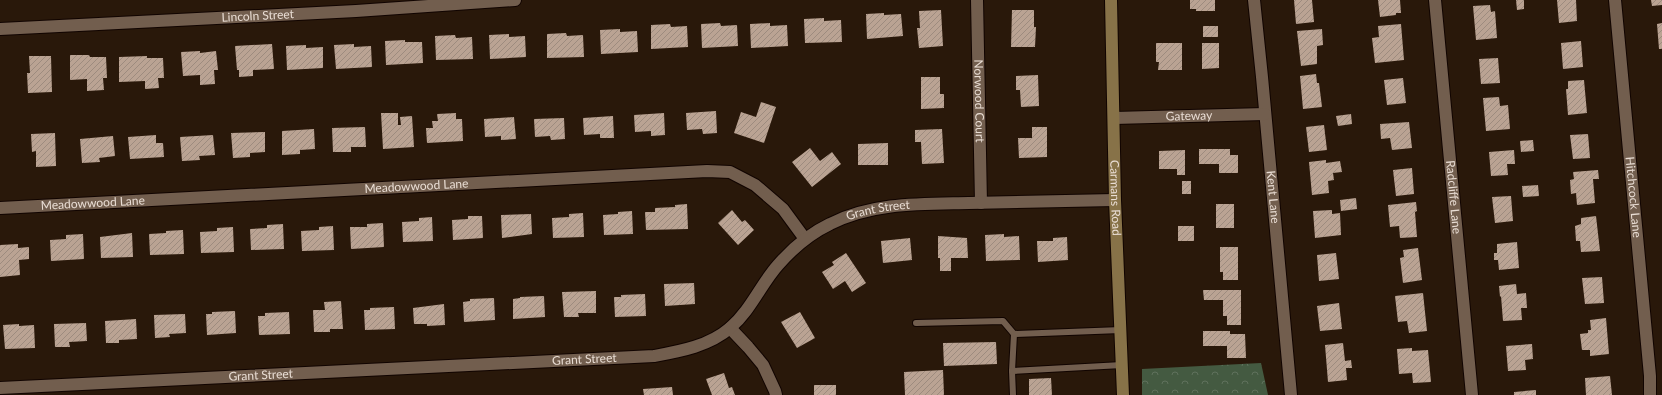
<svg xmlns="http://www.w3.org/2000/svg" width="1662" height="395" font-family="Lato,sans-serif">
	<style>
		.forest { fill: url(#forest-crowns) }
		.building { fill: url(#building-hatch) }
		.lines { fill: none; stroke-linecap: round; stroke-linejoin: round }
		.lane-casing { stroke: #110400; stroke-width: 8 }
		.street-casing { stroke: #110400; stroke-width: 14 }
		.secondary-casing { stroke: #110400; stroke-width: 14 }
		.lane { stroke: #725e4e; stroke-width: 6 }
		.street { stroke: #725e4e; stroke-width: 12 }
		.secondary { stroke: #877248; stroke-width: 12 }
		.labels { text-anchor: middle; stroke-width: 4; stroke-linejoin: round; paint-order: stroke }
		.street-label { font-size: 12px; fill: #e9ddd4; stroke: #0c0502 }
	</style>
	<defs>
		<pattern id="forest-crowns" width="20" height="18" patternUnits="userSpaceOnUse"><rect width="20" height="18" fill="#445a41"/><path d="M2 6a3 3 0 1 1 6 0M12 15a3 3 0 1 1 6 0" fill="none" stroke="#5f715c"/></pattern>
		<pattern id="building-hatch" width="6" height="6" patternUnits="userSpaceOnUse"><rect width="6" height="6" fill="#baa393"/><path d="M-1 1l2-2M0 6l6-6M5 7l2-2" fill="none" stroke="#9d8b7e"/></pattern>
	</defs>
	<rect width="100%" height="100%" fill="#29180a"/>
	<polygon class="forest" points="1261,363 1268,395 1142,395 1142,369"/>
	<g class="building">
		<polygon points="1190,0 1215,0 1215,11 1196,11 1196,9 1190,9"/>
		<polygon points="1294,0 1312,0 1314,22 1296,24"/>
		<polygon points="1378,0 1400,0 1401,13 1396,13 1396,15 1380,17"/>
		<polygon points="1516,0 1524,0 1524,9 1517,10"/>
		<polygon points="1557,0 1576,0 1577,21 1559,23"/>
		<polygon points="1651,0 1662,0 1662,5 1652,6"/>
		<polygon points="1490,5 1491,12 1495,11 1497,38 1476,40 1473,6"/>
		<polygon points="941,10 943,46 919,48 917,28 920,28 919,11"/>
		<polygon points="1012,10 1034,10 1034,27 1036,27 1035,47 1011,47"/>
		<polygon points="884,13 884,15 901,14 903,36 867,39 866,14"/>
		<polygon points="824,18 824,21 841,20 842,42 805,43 804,19"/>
		<polygon points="720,23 721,26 737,25 738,46 702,48 701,24"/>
		<polygon points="770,23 770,26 787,25 788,46 751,48 750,24"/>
		<polygon points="1662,23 1662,49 1659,49 1657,24"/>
		<polygon points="670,24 671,27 687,26 688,47 651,49 651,25"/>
		<polygon points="1401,24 1404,60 1375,63 1372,38 1379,37 1378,26"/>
		<rect x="1203" y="26" width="15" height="11"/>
		<polygon points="620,29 620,32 637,31 638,52 601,54 600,30"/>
		<polygon points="1322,29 1323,45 1317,46 1317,64 1301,66 1297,31"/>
		<polygon points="566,33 567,36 583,35 584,57 547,58 547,34"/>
		<polygon points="509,34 509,37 525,36 526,57 490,59 489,35"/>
		<polygon points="455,35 456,38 472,37 473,59 436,60 435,36"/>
		<polygon points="405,40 405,42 422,42 423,63 386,65 385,41"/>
		<polygon points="1581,41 1583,67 1563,69 1561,43"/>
		<polygon points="1156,43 1182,43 1182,70 1158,70 1159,62 1156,62"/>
		<polygon points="1202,43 1219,43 1219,68 1202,69"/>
		<polygon points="272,44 274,69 253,70 253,76 239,77 239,70 237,70 235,46"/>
		<polygon points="354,44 354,47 371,46 372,67 336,69 334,45"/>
		<polygon points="306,45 306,48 323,47 323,68 287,70 286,46"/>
		<polygon points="200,51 200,53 216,51 218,70 214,70 215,84 200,85 200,75 183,76 181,52"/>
		<polygon points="70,55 89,55 90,57 106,57 107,78 103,78 104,90 87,91 87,79 70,80"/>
		<polygon points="29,56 51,56 52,92 28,93 27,73 30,73"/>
		<polygon points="147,56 147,58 163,58 164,78 158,78 159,88 145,89 145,81 119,82 119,57"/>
		<polygon points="1498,58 1500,83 1481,84 1479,59"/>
		<polygon points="1316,74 1317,83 1319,83 1322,107 1303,109 1300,76"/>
		<polygon points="1038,75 1039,106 1021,107 1020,90 1016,90 1016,76"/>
		<polygon points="921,77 940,77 940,94 944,94 944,108 921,109"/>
		<polygon points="1403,78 1406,103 1387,105 1384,80"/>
		<polygon points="1584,80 1587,113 1568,115 1566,89 1568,89 1568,81"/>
		<polygon points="1499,97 1500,106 1508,105 1510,129 1486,131 1483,98"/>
		<polygon points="761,102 776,107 764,143 734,133 741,112 756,117"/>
		<polygon points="716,111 717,133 703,134 702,129 687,130 686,113"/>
		<polygon points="381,113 398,113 398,125 401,125 400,117 412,116 414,147 383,149"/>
		<polygon points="456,113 456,119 462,119 463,141 427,143 426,128 433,128 432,121 438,121 437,114"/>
		<polygon points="664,113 665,135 651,136 651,131 635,132 634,115"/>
		<polygon points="1351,114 1352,124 1338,126 1336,116"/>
		<polygon points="613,116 614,138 600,138 600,134 584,135 583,118"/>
		<polygon points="514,117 516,139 501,140 501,136 485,137 484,119"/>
		<polygon points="564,118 565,139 551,140 550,136 535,137 534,119"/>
		<polygon points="1409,122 1412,148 1392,150 1390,138 1381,139 1380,124"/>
		<polygon points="1324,125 1327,150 1309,152 1306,127"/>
		<polygon points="365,127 366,147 351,147 351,152 333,152 332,128"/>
		<polygon points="1032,127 1047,127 1047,157 1019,158 1018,138 1032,138"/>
		<polygon points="314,129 315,149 300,150 300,154 282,155 282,131"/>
		<polygon points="942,129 944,163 922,164 921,142 915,142 915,130"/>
		<polygon points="265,132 265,152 250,153 250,157 233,158 231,133"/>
		<polygon points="55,133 56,166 36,167 36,151 32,152 31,134"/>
		<polygon points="1588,134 1590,158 1573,159 1570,135"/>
		<polygon points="156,135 156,143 163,143 164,157 130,159 128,137"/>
		<polygon points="213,135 215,155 199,156 200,160 182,161 180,137"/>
		<polygon points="113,136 115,156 99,158 100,162 82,163 80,139"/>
		<polygon points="1533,140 1534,151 1521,152 1520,141"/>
		<polygon points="888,143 888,165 858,165 858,144"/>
		<polygon points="810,148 820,161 832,152 841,164 812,187 792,162"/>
		<polygon points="1199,149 1230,149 1230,155 1238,155 1238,173 1219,173 1219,164 1199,164"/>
		<polygon points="1185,150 1185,175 1177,175 1177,169 1159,169 1159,151"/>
		<polygon points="1514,150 1515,164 1507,164 1508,175 1491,176 1489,152"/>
		<polygon points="1326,160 1326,163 1340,161 1342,172 1333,173 1334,180 1328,181 1329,193 1312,195 1309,162"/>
		<polygon points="1412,168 1414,194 1396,196 1393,170"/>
		<polygon points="1598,170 1599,179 1593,179 1595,203 1577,205 1576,193 1571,194 1570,180 1574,179 1573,172"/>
		<rect x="1182" y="181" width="9" height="13"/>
		<polygon points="1538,185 1539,196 1523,197 1522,186"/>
		<polygon points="1511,196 1513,221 1495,223 1492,197"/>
		<polygon points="1356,198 1357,209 1341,211 1340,200"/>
		<polygon points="1416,202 1417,211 1415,212 1417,237 1400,238 1399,226 1390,227 1388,205"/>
		<polygon points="687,204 688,229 646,230 645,212 655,212 655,208 675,207 675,205"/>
		<rect x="1216" y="204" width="18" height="24"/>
		<polygon points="732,210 742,222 745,220 754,230 738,245 718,223"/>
		<polygon points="1332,210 1332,214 1340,213 1341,235 1315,238 1313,211"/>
		<polygon points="632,211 633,234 604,235 603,215 618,214 618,212"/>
		<polygon points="583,213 584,237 553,238 552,218 569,217 569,214"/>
		<polygon points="531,214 532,234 502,238 501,215"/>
		<polygon points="468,216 482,216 483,238 453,240 452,220 468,219"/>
		<polygon points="1596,216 1600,251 1581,252 1580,241 1576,241 1575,226 1581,224 1581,218"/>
		<polygon points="432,217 433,241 403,242 402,222 419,221 419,218"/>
		<polygon points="383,223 384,247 351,249 350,227 367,227 367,224"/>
		<polygon points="283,224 284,249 251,250 250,229 267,228 267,225"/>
		<polygon points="333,226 334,250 302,251 301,231 319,230 319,227"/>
		<rect x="1178" y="226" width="16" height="15"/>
		<polygon points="233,227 234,252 201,253 200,232 217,231 217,228"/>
		<polygon points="183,230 184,254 150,255 149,234 166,233 166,231"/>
		<polygon points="132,233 133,257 101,258 100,237"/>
		<polygon points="83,234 84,259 51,261 50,240 66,239 66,235"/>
		<polygon points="1004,234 1004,237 1019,236 1020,260 986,261 985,235"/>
		<polygon points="938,236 967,238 968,258 951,258 951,271 940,271 940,258 938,258"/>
		<polygon points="1067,237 1068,260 1038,262 1037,241 1053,241 1053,238"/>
		<polygon points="910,238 912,260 883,263 881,241"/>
		<polygon points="1517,242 1519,268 1499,270 1498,260 1494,260 1494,253 1497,253 1497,244"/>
		<polygon points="18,244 18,248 29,247 29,259 19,260 20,275 0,277 0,245"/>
		<polygon points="1220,247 1238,247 1238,280 1223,280 1223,272 1220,272"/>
		<polygon points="1418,248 1422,280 1403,283 1400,258 1404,257 1403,250"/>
		<polygon points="846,253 866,283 852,292 845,281 833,289 822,272 834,265 832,262"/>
		<polygon points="1336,253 1339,279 1319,281 1317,255"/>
		<polygon points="1602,277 1604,303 1585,304 1582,278"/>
		<polygon points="694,283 695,304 665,306 664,284"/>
		<polygon points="1516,284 1517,294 1526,293 1527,308 1521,308 1522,320 1503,321 1501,296 1500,297 1499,286"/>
		<polygon points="1203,290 1241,290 1241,325 1227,325 1227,316 1223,316 1223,300 1204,300"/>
		<polygon points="596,291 596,313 578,313 579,317 564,317 562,292"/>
		<polygon points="1423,293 1427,331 1409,333 1407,321 1398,322 1395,296"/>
		<polygon points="645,294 646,316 615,317 614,297 621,297 621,295"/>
		<polygon points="544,296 545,317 513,319 513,299 520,298 520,297"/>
		<polygon points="494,298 495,320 464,322 463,302 470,301 470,299"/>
		<polygon points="341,301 343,329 330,329 330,332 314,332 313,310 325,310 324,302"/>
		<polygon points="1339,303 1342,329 1320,331 1317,306"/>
		<polygon points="444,304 445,325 427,326 427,324 414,324 413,308"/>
		<polygon points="394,307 395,329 365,330 364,310 370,310 370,308"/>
		<polygon points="235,311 236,333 207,335 206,314 212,314 212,312"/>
		<polygon points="289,312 290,334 259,335 258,316 265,316 265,313"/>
		<polygon points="800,312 815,338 797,348 781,322"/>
		<polygon points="185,314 186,333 169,334 170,337 155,338 154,315"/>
		<polygon points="1606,318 1609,354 1590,356 1590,350 1582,350 1580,334 1588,333 1588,330 1591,330 1590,320"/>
		<polygon points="136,319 137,339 119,340 119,343 106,343 105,321"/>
		<polygon points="86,323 87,341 69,342 70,347 55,347 54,324"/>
		<polygon points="19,324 19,326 34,325 35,348 5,349 3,325"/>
		<polygon points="1203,331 1230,331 1230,334 1245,334 1246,358 1227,358 1227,346 1203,346"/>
		<polygon points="996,342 997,364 944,366 943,343"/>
		<polygon points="1343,343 1345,361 1351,360 1352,368 1346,368 1347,380 1328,382 1325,345"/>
		<polygon points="1532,344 1533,359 1525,360 1526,370 1508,371 1506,346"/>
		<polygon points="1412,348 1412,351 1428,350 1431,382 1413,383 1412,373 1399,374 1397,349"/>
		<polygon points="943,370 944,395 905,395 904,372"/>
		<polygon points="724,373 729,388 732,387 735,395 712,395 706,379"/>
		<polygon points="1610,376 1612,395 1586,395 1585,378"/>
		<polygon points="1051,378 1052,395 1029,395 1029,379"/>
		<rect x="814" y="385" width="22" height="10"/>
		<polygon points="672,387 673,395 644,395 643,389"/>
		<polygon points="1536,390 1536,395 1514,395 1514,392"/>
	</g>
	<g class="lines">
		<g class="lane-casing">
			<g id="lane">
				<polyline points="916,323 1003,321 1014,334 1012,371 1013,395"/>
				<polyline points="1014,334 1121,330"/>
				<polyline points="1012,371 1122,365"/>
			</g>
		</g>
		<g class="street-casing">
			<g id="street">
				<path id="s1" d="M977 0 981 203"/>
				<path id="s2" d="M1254 0 1262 77 1291 395"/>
				<path id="s3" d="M1435 0 1472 395"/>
				<path id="s4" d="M1615 0 1650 376V395"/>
				<path id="s5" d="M0 29 356 11 515 0"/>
				<path id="s6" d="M1114 118 1265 114"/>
				<path id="s7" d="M0 208 707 171 730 172 755 185 783 209 805 239"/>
				<polyline points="730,328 748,347 763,365 775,391 776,395"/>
				<path id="s8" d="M0 388 654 356C681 351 709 346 730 328 751 310 761 284 778 265 792 249 811 233 830 224 873 202 923 204 969 203 1018 202 1067 201 1115 200"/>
			</g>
		</g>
		<g class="secondary-casing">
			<g id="secondary">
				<path id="s9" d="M1111 0 1115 200 1123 395"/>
			</g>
		</g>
		<use href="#lane" class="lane"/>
		<use href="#street" class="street"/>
		<use href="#secondary" class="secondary"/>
	</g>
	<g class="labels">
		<g class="street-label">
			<text dy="4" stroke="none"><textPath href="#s5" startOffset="258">Lincoln Street</textPath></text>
			<text dy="4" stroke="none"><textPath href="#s1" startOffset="101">Norwood Court</textPath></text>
			<text dy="4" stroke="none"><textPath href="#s6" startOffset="75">Gateway</textPath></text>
			<text dy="4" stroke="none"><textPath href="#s7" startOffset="417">Meadowwood Lane</textPath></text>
			<text dy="4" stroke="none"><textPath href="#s2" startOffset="198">Kent Lane</textPath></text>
			<text dy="4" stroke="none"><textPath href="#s4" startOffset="198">Hitchcock Lane</textPath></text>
			<text dy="4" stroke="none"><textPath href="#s9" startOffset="198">Carmans Road</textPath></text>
			<text dy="4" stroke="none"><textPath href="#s3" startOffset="198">Radcliffe Lane</textPath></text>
			<text dy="4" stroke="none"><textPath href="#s7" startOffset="93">Meadowwood Lane</textPath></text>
			<text dy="4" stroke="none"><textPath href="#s8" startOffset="933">Grant Street</textPath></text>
			<text dy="4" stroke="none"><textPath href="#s8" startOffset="585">Grant Street</textPath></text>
			<text dy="4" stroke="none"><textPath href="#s8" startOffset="261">Grant Street</textPath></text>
		</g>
	</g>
</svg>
